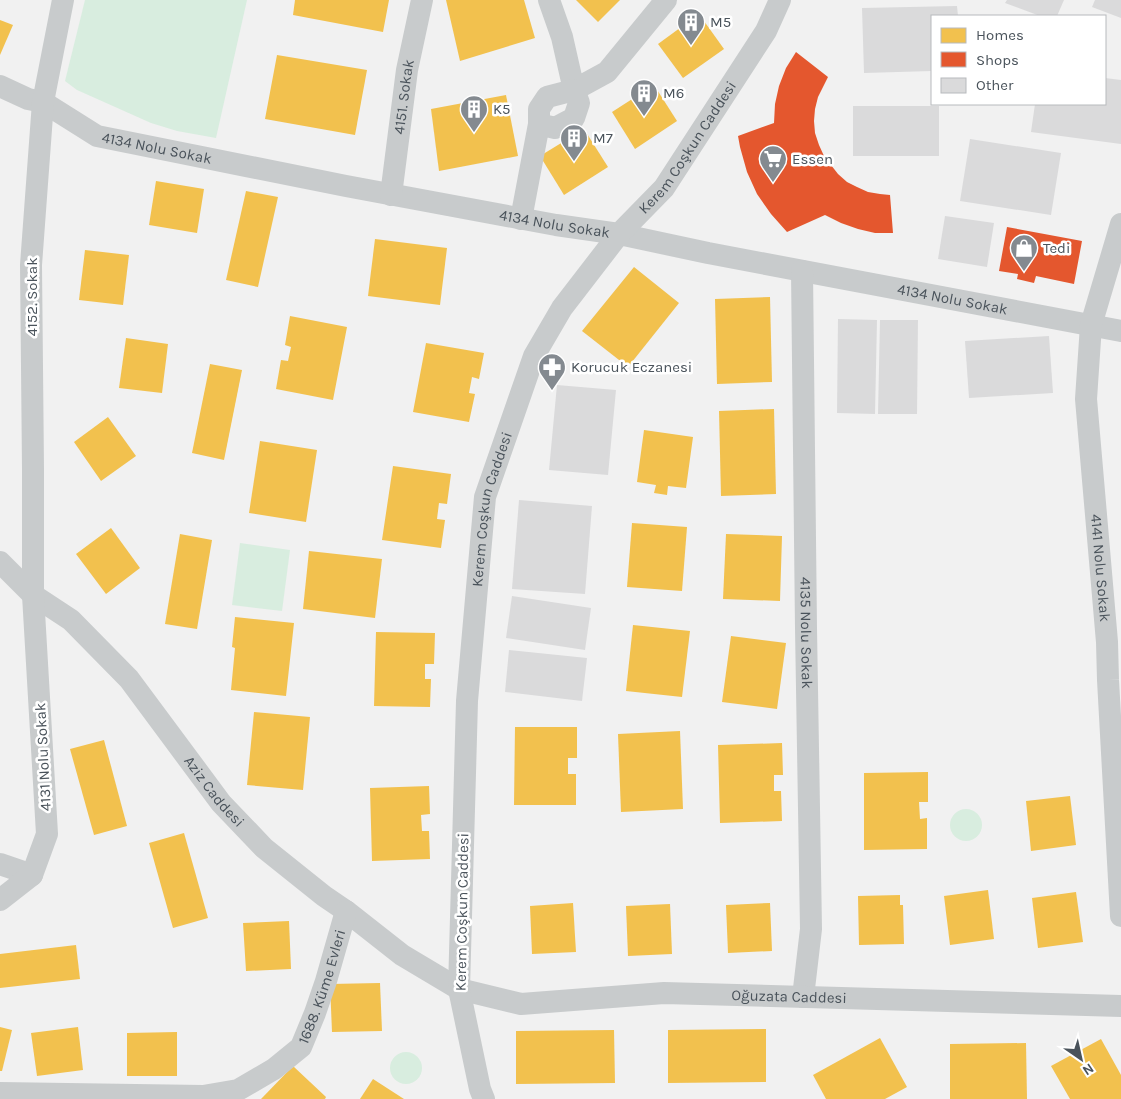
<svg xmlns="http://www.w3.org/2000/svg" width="1121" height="1099" font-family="Karla,sans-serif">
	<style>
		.green { fill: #d8eddf }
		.homes { fill: #f2c14e }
		.shops { fill: #e4572e }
		.building { fill: #dadadb }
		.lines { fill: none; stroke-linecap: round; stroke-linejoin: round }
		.minor { stroke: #c8cbcc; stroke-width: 22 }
		.labels { text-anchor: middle; stroke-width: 5; stroke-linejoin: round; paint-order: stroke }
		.poi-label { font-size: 15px; fill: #4a535b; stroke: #fff; text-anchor: start }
		.street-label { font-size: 15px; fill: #4a535b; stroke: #fff }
	</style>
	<rect width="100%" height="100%" fill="#f1f1f1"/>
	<g class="green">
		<polygon points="85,0 247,0 216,138 177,131 151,123 77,90 65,81"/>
		<polygon points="240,543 290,550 282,611 232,605"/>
		<circle cx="966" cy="825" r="16"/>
		<circle cx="406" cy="1068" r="16"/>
	</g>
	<g class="homes">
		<polygon points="295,0 389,0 383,32 293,15"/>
		<polygon points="446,0 524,0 535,38 460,61"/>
		<polygon points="576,0 620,0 598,22"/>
		<polygon points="699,14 724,49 683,78 658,44"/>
		<polygon points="0,20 13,25 0,55"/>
		<polygon points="277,55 367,70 355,135 265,119"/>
		<polygon points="654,85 677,121 635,149 612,112"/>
		<polygon points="506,95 518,156 439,171 431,109"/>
		<polygon points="584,129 608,167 564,195 540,156"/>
		<polygon points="156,181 204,189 197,233 149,225"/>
		<polygon points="246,191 278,197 258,287 226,280"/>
		<polygon points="375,239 447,248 440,305 368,296"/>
		<polygon points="85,250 129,255 123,305 79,300"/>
		<polygon points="634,267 679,303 628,367 582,331"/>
		<polygon points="770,297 772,382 717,384 715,299"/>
		<polygon points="290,316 347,327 333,400 276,389 281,360 288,361 291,347 285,345"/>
		<polygon points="126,338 168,344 162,393 119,388"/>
		<polygon points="426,343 484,353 479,379 472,377 469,393 475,394 469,422 413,412"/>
		<polygon points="210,364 242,370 224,460 192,453"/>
		<polygon points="774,409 776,494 721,496 719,411"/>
		<polygon points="108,417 136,456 101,481 74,442"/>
		<polygon points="644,430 693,437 686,488 668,486 667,495 654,493 656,485 637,482"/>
		<polygon points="260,441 317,450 306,522 249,513"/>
		<polygon points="393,466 451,474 447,504 439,503 437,519 445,520 441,548 382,540"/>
		<polygon points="632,523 687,527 682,591 627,587"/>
		<polygon points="111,528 140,568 106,594 76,554"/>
		<polygon points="180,534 212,540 197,629 165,624"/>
		<polygon points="726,534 782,536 780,601 723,599"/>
		<polygon points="309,551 382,559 375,618 303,609"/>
		<polygon points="235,617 294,623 286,696 231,690 235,648 232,647"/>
		<polygon points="633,625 690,631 682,697 626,691"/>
		<polygon points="376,632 435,633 434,664 425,664 425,679 431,679 430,707 374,706"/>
		<polygon points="731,636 786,643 777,709 722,702"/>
		<polygon points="254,712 310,717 303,790 247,785"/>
		<polygon points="515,727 577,727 577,758 568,758 568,774 576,774 576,805 514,805"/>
		<polygon points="680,731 683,809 621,812 618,734"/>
		<polygon points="104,740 127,826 94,835 70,749"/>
		<polygon points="782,743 783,775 774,775 774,791 781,791 782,821 720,823 718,745"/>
		<polygon points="928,772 928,802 919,802 920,819 927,818 927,849 864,850 864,773"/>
		<polygon points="429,786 430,814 421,815 422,831 429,831 430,859 372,861 370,788"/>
		<polygon points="1070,796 1076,845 1031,851 1026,801"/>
		<polygon points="184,833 208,918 173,928 149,843"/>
		<polygon points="988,890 994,939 950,945 944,896"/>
		<polygon points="1076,892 1083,942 1038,948 1032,898"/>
		<polygon points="900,895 900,905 903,905 904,944 859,945 858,896"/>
		<polygon points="573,903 576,952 532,954 530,906"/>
		<polygon points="770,903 772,951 728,953 726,905"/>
		<polygon points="670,904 672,954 628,956 626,906"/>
		<polygon points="289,921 291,969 246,971 243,923"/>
		<polygon points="76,945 80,979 0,988 0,954"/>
		<polygon points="380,983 382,1031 332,1032 330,984"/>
		<polygon points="0,1027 12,1030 2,1071 0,1071"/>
		<polygon points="78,1027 83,1070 37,1076 31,1033"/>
		<polygon points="766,1029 766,1082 668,1083 668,1030"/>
		<polygon points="614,1030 615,1083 516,1084 516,1031"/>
		<polygon points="177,1032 177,1076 127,1076 127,1033"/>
		<polygon points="880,1038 907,1087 885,1099 826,1099 813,1075"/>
		<polygon points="1101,1039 1121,1075 1121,1099 1070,1099 1051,1066"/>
		<polygon points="1026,1043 1027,1099 950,1099 950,1044"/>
		<polygon points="293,1066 326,1097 325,1099 261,1099"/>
		<polygon points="373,1079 404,1099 360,1099"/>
	</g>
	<g class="shops">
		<polygon points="796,52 828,77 818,97 815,109 814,121 815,133 819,145 824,156 838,174 847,182 857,187 868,192 880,194 890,195 893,233 875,233 858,229 841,223 825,215 787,232 771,214 757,194 747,172 740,147 738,136 774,123 775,104 779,86 786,68"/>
		<polygon points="1007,227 1082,241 1074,284 1036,276 1034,283 1017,279 1018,274 999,271"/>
	</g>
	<g class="building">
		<polygon points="1007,0 1064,0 1057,16 1040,16 1005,3"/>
		<polygon points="1095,0 1121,0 1121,18 1092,7"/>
		<polygon points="957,6 958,16 932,16 932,71 864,73 862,8"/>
		<polygon points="1105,78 1121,80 1121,144 1031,132 1035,104 1105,104"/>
		<rect x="853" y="106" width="86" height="50"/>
		<polygon points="970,139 1061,153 1051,215 960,201"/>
		<polygon points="945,216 994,223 987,267 938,259"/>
		<polygon points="838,319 877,320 875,414 837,413"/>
		<polygon points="880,320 918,320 917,414 878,414"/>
		<polygon points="1049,336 1053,393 969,398 965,341"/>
		<polygon points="557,385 616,390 608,475 549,470"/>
		<polygon points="519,500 592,506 585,594 512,589"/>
		<polygon points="512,596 591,608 585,650 506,638"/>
		<polygon points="509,650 587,658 582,701 505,692"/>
	</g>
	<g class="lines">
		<g class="minor">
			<polyline points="549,0 562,37 574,90 607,72 666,0"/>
			<path id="s1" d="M0 86 28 99 43 102 97 136 346 186 556 225 619 234 708 253 1121 331"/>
			<path id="s2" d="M391 195 407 70 422 0"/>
			<polyline points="521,219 539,124 539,109 547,97 574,90 579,103 574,118 555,128 539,124"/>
			<path id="s3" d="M1121 224 1091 325 1086 399 1107 642 1108 680 1121 916"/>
			<path id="s4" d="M802 271 806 628 811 929 803 997"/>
			<path id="s5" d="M0 562 33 595 71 620 129 679 221 803 264 848 324 896 346 911 402 955 459 989 521 1004 664 993 1121 1006"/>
			<polyline points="0,864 32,875"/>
			<polyline points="0,900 32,875 47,834 33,595 33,469 31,265 43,102 63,0"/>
			<path id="s6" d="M0 1093 203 1096 238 1090 274 1069 301 1047 315 1013 326 981 346 911"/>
			<path id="s7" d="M484 1099 480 1089 459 989 467 701 485 497 534 356 562 308 619 234 664 188 766 31 780 0"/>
		</g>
	</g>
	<defs>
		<g id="building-pin" transform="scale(1.4375)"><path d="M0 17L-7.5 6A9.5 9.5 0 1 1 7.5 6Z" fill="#848a90" stroke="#fff"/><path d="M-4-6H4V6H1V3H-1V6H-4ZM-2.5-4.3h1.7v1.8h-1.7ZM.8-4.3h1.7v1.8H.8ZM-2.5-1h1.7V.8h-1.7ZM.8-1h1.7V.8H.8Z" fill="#fff"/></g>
		<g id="supermarket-pin" transform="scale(1.4375)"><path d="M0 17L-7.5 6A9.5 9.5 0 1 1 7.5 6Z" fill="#848a90" stroke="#fff"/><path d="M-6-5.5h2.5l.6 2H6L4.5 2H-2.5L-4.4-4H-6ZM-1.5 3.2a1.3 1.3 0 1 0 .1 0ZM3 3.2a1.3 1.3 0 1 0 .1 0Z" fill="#fff"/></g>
		<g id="shop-pin" transform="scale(1.4375)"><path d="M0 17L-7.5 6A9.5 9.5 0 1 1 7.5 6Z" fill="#848a90" stroke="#fff"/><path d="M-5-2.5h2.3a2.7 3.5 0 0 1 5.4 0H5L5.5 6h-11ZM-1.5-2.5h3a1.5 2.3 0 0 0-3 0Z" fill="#fff"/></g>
		<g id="pharmacy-pin" transform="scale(1.4375)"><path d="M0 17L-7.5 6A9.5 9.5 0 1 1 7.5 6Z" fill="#848a90" stroke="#fff"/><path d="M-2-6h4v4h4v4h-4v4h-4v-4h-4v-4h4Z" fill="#fff"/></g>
	</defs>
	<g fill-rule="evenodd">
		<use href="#building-pin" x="691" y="22"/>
		<use href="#building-pin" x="644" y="93"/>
		<use href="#building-pin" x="474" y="109"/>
		<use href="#building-pin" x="574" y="138"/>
		<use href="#supermarket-pin" x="773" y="159"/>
		<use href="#shop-pin" x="1024" y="248"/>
		<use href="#pharmacy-pin" x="552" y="367"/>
	</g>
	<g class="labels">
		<g class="poi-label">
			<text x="710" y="27">M5</text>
			<text x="663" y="98">M6</text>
			<text x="493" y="114">K5</text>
			<text x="593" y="143">M7</text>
			<text x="792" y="164">Essen</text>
			<text x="1043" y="253">Tedi</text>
			<text x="571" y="372">Korucuk Eczanesi</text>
		</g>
		<g class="street-label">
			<text dy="5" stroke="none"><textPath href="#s2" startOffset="99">4151. Sokak</textPath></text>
			<text dy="5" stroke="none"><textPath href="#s7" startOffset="1015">Kerem Coşkun Caddesi</textPath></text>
			<text dy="5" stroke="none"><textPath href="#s1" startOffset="171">4134 Nolu Sokak</textPath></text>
			<text dy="5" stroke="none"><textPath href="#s1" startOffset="576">4134 Nolu Sokak</textPath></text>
			<text transform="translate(32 297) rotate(-90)" y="5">4152. Sokak</text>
			<text dy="5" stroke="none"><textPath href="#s1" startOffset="981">4134 Nolu Sokak</textPath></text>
			<text dy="5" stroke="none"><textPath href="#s7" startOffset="595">Kerem Coşkun Caddesi</textPath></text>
			<text dy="5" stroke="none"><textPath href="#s3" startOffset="349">4141 Nolu Sokak</textPath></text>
			<text dy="5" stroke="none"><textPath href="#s4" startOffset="362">4135 Nolu Sokak</textPath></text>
			<text transform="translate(43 757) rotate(-93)" y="5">4131 Nolu Sokak</text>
			<text dy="5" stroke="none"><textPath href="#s5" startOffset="316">Aziz Caddesi</textPath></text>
			<text transform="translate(462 912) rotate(-89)" y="5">Kerem Coşkun Caddesi</text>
			<text dy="5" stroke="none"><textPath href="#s6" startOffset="379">1688. Küme Evleri</textPath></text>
			<text dy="5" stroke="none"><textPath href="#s5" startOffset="965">Oğuzata Caddesi</textPath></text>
		</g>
	</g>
	<rect x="931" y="15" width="175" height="90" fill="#ffffff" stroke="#b7babd"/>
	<rect x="941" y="28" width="25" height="15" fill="#f2c14e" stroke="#b7babd"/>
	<text x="976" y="40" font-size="15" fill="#4a535b">Homes</text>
	<rect x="941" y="52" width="25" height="15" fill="#e4572e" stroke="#b7babd"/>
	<text x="976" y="65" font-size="15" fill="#4a535b">Shops</text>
	<rect x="941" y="78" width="25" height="15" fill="#dadadb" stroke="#b7babd"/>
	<text x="976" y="90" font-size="15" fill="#4a535b">Other</text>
	<g transform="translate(1081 1059) rotate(146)" stroke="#ffffff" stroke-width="4" paint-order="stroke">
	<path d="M0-4L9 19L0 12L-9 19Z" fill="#4a535b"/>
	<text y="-8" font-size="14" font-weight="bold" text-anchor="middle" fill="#4a535b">N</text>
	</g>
</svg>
